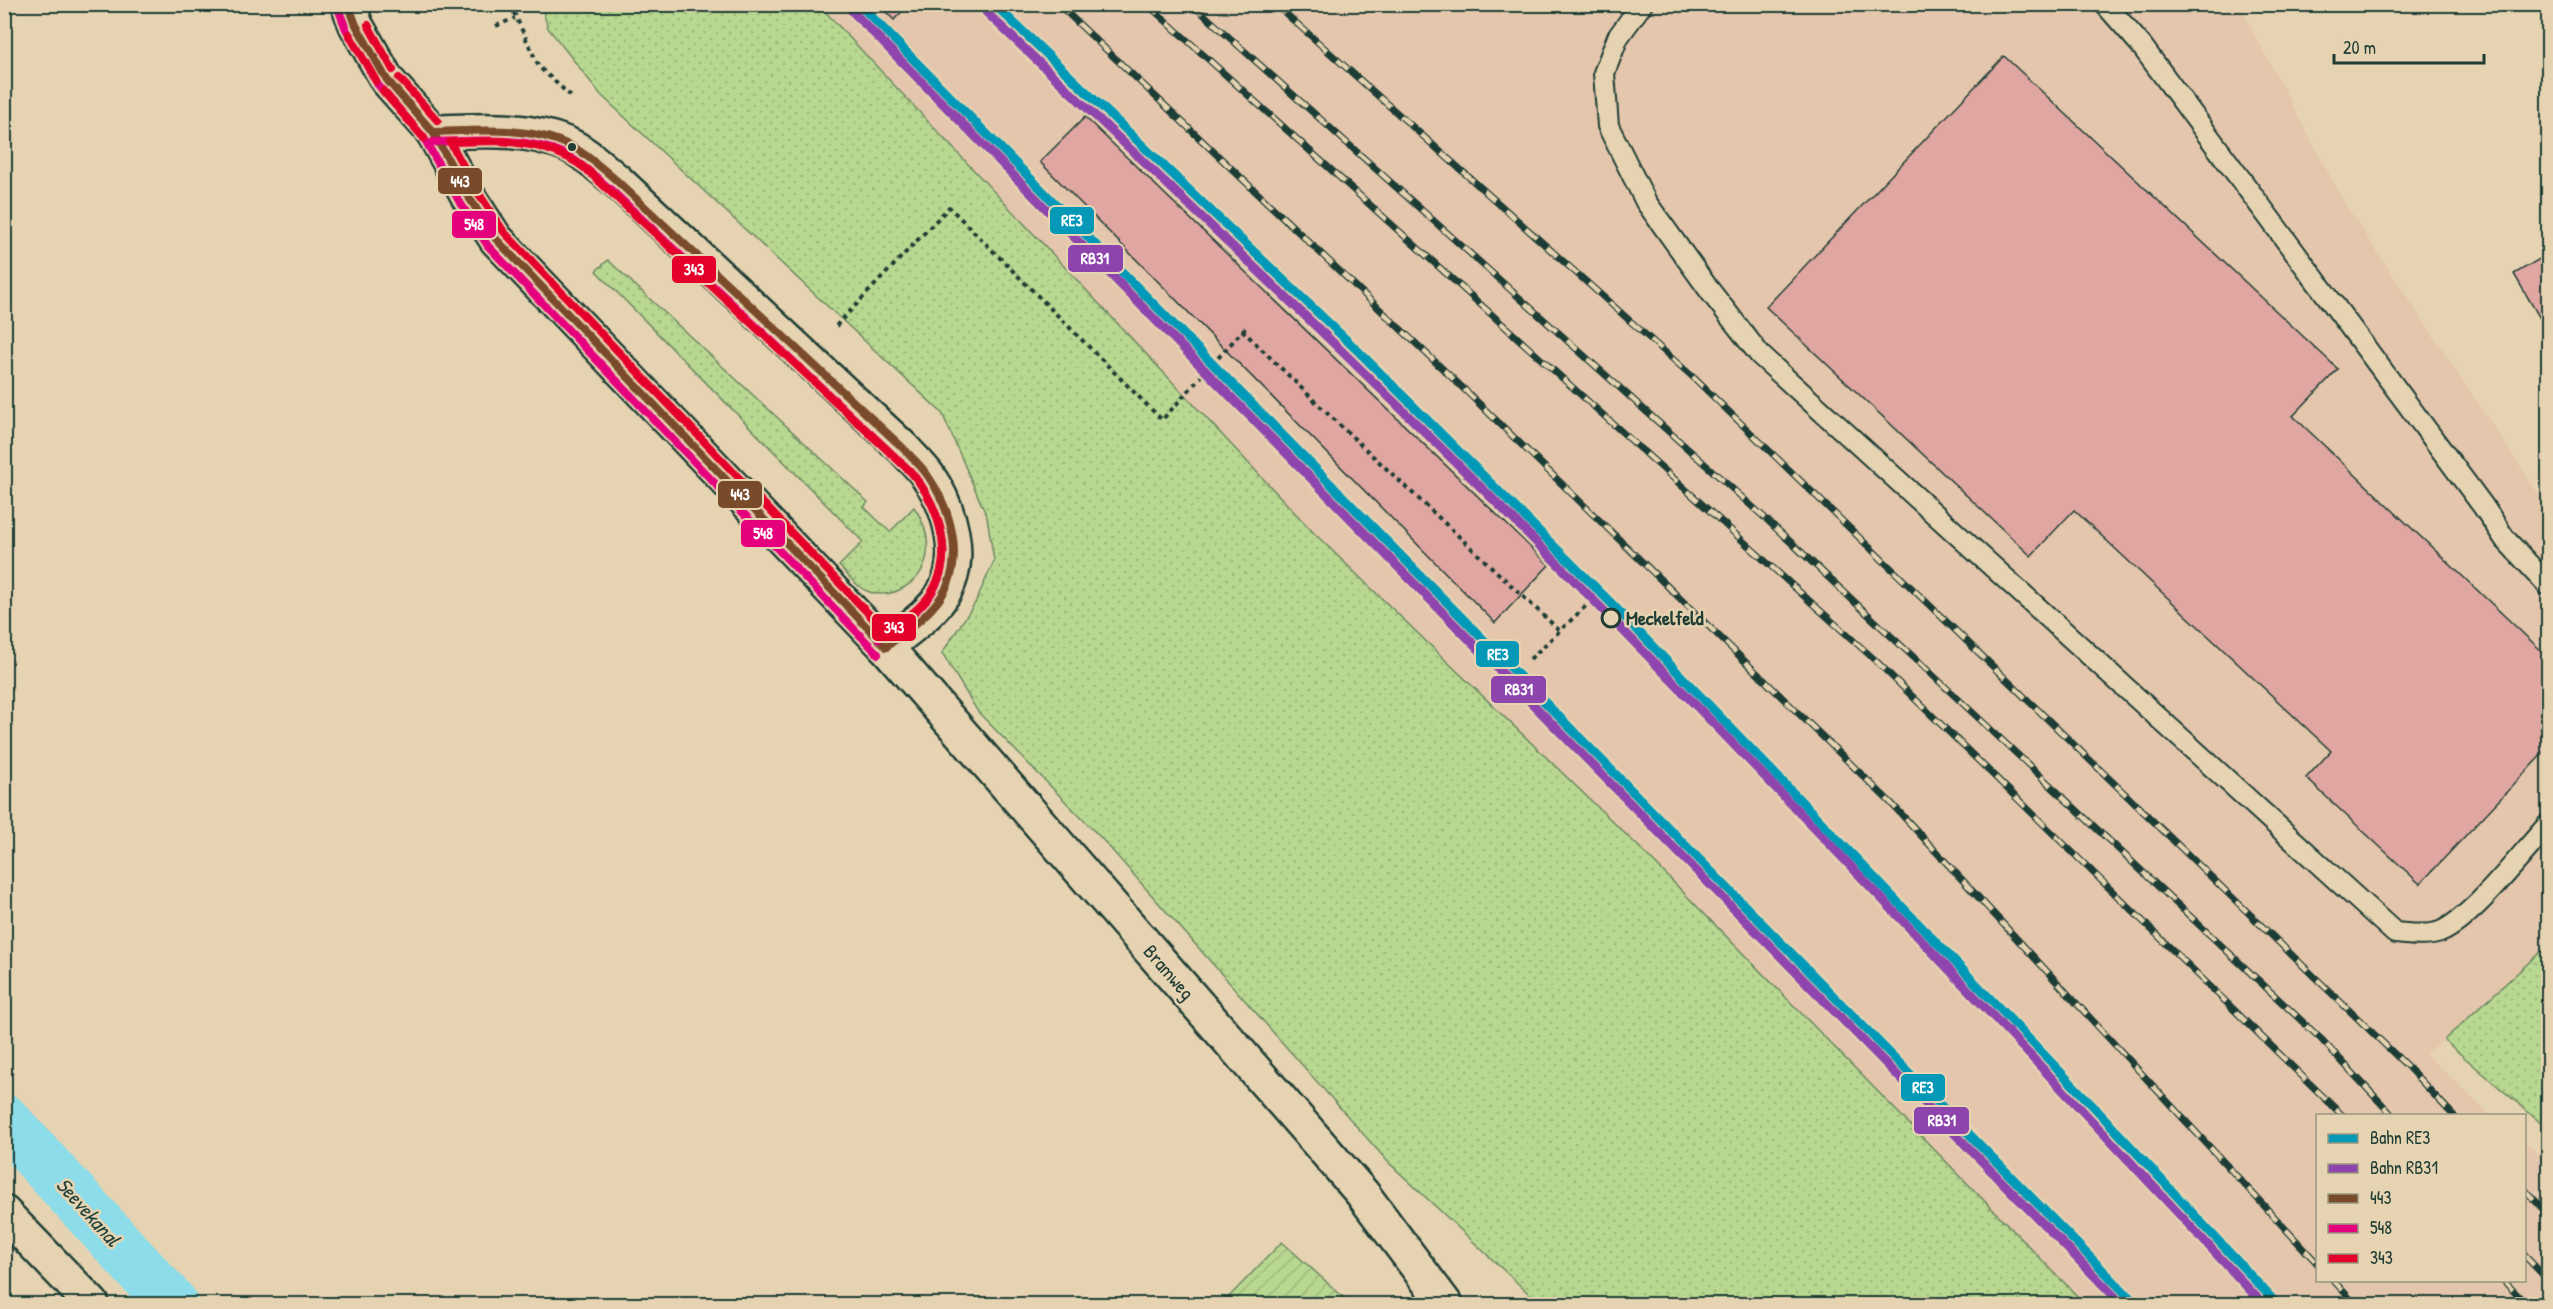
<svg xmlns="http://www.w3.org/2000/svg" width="2553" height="1309" font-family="'Patrick Hand',sans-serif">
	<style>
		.built { fill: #e4c6ac }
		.grass { fill: url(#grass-dots); stroke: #6c8a62; stroke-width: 1.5 }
		.garden { fill: url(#garden-furrows); stroke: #6c8a62; stroke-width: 1.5 }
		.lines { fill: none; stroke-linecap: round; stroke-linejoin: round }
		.canal { stroke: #8cdce9; stroke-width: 52 }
		.building { fill: #e0a6a1; stroke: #1f3d34; stroke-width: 1.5 }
		.service-casing { stroke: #1f3d34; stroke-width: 24 }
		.minor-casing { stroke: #1f3d34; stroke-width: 38 }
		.path { stroke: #1f3d34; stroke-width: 4; stroke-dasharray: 4.5 4.5; stroke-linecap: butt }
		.service { stroke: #e6d3b1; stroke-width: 20 }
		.minor { stroke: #e6d3b1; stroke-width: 33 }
		.rail-casing { stroke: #1f3d34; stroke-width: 7 }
		.rail { stroke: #e6d3b1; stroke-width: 4.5; stroke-dasharray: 14; stroke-linecap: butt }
		.bus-1-casing { stroke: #e6d3b1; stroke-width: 12 }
		.bus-2-casing { stroke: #e6d3b1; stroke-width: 12 }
		.bus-3-casing { stroke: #e6d3b1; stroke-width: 12 }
		.bus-1 { stroke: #7a4b2a; stroke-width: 8 }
		.bus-2 { stroke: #e5007d; stroke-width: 8 }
		.bus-3 { stroke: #e4002b; stroke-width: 8 }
		.rail-1-casing { stroke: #e6d3b1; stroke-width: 14 }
		.rail-2-casing { stroke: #e6d3b1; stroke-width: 14 }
		.rail-1 { stroke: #0599b7; stroke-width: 9 }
		.rail-2 { stroke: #8e44ad; stroke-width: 9 }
		.bus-dot { fill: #1f3d34; stroke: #e6d3b1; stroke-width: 2 }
		.stop-dot { fill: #e6d3b1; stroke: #1f3d34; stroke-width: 3 }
		.labels { text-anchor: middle; stroke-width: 5; stroke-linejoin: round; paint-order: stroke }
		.stop-label { font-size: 20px; font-weight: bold; fill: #1f3d34; stroke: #e6d3b1; text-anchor: start }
		.street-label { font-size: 20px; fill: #1f3d34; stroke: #e6d3b1 }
		.water-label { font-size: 21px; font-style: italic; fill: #24453d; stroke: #e6d3b1 }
		.line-badge { stroke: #e6d3b1; stroke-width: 2 }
		.badge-label { font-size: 16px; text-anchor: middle; font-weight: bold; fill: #fff }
	</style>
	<defs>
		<pattern id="grass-dots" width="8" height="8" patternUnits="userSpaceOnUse" patternTransform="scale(1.5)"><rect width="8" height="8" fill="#b8d790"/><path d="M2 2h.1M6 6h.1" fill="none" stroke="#9eb97d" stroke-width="1.8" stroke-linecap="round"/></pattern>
		<pattern id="garden-furrows" width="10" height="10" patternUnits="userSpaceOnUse" patternTransform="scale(1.5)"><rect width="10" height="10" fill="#b8d790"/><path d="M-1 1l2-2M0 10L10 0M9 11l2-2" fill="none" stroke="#9eb97d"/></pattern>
	</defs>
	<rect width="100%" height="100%" fill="#e6d3b1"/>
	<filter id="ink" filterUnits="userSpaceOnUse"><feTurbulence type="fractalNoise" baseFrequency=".0167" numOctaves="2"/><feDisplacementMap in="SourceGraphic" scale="12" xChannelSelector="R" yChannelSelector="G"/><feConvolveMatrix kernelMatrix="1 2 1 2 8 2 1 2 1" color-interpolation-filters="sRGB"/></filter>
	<g filter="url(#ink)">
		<polygon class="built" points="819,5 2239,5 2345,204 2548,508 2548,945 2444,1040 2425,1053 2490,1115 2318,1116 2318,1280 2524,1280 2525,1143 2548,1162 2548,1304 2085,1304 1639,847 1314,533"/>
		<g class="grass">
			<polygon points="541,5 819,5 1314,533 1639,847 2085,1304 1540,1304 1389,1163 1102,839 978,712 942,653 975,603 994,561 987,517 942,413 601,95 548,28"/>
			<path d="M608 260 868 502 864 507 890 532 914 507C934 536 934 574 899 590 890 595 876 595 867 591 857 587 847 574 839 566L863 542 596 271Z"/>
			<polygon points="2548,945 2548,1129 2444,1040"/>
		</g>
		<polygon class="garden" points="1282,1242 1351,1304 1222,1304"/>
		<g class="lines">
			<polyline class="canal" points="4,1120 172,1304"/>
		</g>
		<g class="building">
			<polygon points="878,4 909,4 894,20"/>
			<polygon points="2004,56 2338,369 2293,416 2548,657 2548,748 2420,884 2306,778 2331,751 2074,510 2031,556 1766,307"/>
			<polygon points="1085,117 1549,565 1495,623 1040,162"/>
			<polygon points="2548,254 2548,332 2514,274"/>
		</g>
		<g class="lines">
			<g class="service-casing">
				<g id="service">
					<path d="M1642 4 1618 37 1604 73 1608 126 1646 202 1710 291 1760 355 2395 933C2409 934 2426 937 2440 932 2472 919 2523 852 2548 825"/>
					<polyline points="2105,4 2141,45 2483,506 2505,539 2548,585"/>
				</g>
			</g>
			<g class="minor-casing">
				<g id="minor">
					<polyline points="348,4 356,25 387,80 433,132 468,196 496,239 886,647 1362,1193 1445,1304"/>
					<path d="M433 132C478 131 524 126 567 144 585 152 601 168 616 180L903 448C911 457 921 466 928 476 950 508 965 558 943 594 930 615 905 631 886 647"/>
					<polyline points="4,1213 92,1304"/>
				</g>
			</g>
			<g class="path">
				<polyline points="510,4 539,67 574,99"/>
				<polyline points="496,26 515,18"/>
				<polyline points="836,326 949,207 1162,420 1246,327"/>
				<polyline points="1242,330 1328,414 1560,631"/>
				<polyline points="1530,659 1587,605"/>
			</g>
			<use href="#service" class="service"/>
			<use href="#minor" class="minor"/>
			<g class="rail-casing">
				<g id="rail">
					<polyline points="1058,4 1466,391 1891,803 2318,1264"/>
					<polyline points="1147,4 1874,659 2343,1116"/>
					<polyline points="1192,4 1765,518 2321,1039 2393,1116"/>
					<polyline points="1275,4 1694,378 2408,1067 2454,1116"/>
					<polyline points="2524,1189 2548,1214"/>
					<polyline points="2524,1255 2548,1280"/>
					<polyline points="2333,1280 2355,1304"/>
					<polyline points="2503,1280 2526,1304"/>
				</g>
			</g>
			<use href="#rail" class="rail"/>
			<g class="bus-1-casing">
				<g id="bus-1">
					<polyline points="348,4 356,25 387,80 433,132 468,196 496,239 886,647"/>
					<path d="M433 132C478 131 530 125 571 146 588 155 602 168 616 180L903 448C911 457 921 465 928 476 952 511 967 564 938 601 924 619 904 633 886 647"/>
				</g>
			</g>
			<g class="bus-2-casing">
				<g id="bus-2">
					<polyline points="338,8 346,29 378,85 424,138 459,201 488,246 878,654"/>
					<path d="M433 142C476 141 529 135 568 156 583 165 596 177 609 188L911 472C937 502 955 552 934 589 922 610 898 624 879 639"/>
				</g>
			</g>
			<g class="bus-3-casing">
				<g id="bus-3">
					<polyline points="368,25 393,70"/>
					<polyline points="349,34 376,81"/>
					<polyline points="399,78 438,121"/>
					<polyline points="383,91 424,138"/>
					<path d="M500 141C532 144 560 149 586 169L911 472C937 502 955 552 934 588 924 607 903 620 887 633L504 232 477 191 450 142Z"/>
				</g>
			</g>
			<use href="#bus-1" class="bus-1"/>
			<use href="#bus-2" class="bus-2"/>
			<use href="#bus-3" class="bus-3"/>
			<g class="rail-1-casing">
				<g id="rail-1">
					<polyline points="859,4 2136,1304"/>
					<polyline points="994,4 1358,351 1615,607 2093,1106 2277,1304"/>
				</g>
			</g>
			<g class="rail-2-casing">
				<g id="rail-2">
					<polyline points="852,11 2122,1304"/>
					<path d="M986 12C1195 211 1407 409 1609 616 1830 842 2048 1073 2263 1304"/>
				</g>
			</g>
			<use href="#rail-1" class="rail-1"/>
			<use href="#rail-2" class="rail-2"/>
		</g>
	</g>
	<circle class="bus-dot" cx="572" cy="147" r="5"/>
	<circle class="stop-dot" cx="1611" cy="618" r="9"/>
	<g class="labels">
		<g class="stop-label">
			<text x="1626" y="625">Meckelfeld</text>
		</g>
		<g class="street-label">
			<text transform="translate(1169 972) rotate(49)" y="7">Bramweg</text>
		</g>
		<g class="water-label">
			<text transform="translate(88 1212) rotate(48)" y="7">Seevekanal</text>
		</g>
	</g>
	<g class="line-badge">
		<rect x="437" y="167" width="46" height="28" rx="6" fill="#7a4b2a"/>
		<rect x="1049" y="206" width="46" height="29" rx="6" fill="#0599b7"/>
		<rect x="451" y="210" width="46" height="29" rx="6" fill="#e5007d"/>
		<rect x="1067" y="244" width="57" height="29" rx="6" fill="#8e44ad"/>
		<rect x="671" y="255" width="46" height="29" rx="6" fill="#e4002b"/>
		<rect x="717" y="480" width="46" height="29" rx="6" fill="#7a4b2a"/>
		<rect x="740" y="519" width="46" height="29" rx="6" fill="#e5007d"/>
		<rect x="871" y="613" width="46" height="29" rx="6" fill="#e4002b"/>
		<rect x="1475" y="640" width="45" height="28" rx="6" fill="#0599b7"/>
		<rect x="1490" y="675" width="57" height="29" rx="6" fill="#8e44ad"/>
		<rect x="1900" y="1073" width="46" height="29" rx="6" fill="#0599b7"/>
		<rect x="1913" y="1106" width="57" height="29" rx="6" fill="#8e44ad"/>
	</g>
	<g class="badge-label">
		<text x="460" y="187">443</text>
		<text x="1072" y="226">RE3</text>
		<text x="474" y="230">548</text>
		<text x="1095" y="264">RB31</text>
		<text x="694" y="275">343</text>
		<text x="740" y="500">443</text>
		<text x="763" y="539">548</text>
		<text x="894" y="633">343</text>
		<text x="1498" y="660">RE3</text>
		<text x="1519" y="695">RB31</text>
		<text x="1923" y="1093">RE3</text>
		<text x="1942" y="1126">RB31</text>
	</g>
	<rect width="2553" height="1309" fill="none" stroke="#e6d3b1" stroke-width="24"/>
	<rect x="12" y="12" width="2529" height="1285" fill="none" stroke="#1f3d34" stroke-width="2" filter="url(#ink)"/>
	<rect x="2316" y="1114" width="210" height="168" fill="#e6d3b1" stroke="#96977f" stroke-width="1.5"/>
	<rect x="2328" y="1134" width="30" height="9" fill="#0599b7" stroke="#96977f" stroke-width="1.5"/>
	<text x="2370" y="1144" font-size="18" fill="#1f3d34">Bahn RE3</text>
	<rect x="2328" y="1164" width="30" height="9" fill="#8e44ad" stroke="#96977f" stroke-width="1.5"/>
	<text x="2370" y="1174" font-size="18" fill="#1f3d34">Bahn RB31</text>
	<rect x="2328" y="1194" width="30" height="9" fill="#7a4b2a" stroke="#96977f" stroke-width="1.5"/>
	<text x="2370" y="1204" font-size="18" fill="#1f3d34">443</text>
	<rect x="2328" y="1224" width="30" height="9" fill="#e5007d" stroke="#96977f" stroke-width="1.5"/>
	<text x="2370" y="1234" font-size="18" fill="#1f3d34">548</text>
	<rect x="2328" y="1254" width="30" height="9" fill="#e4002b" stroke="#96977f" stroke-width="1.5"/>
	<text x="2370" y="1264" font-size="18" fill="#1f3d34">343</text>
	<path d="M2334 54v9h150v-9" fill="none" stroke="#1f3d34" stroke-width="3"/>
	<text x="2343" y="54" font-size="18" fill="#1f3d34" stroke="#e6d3b1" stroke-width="4.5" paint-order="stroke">20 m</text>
</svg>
